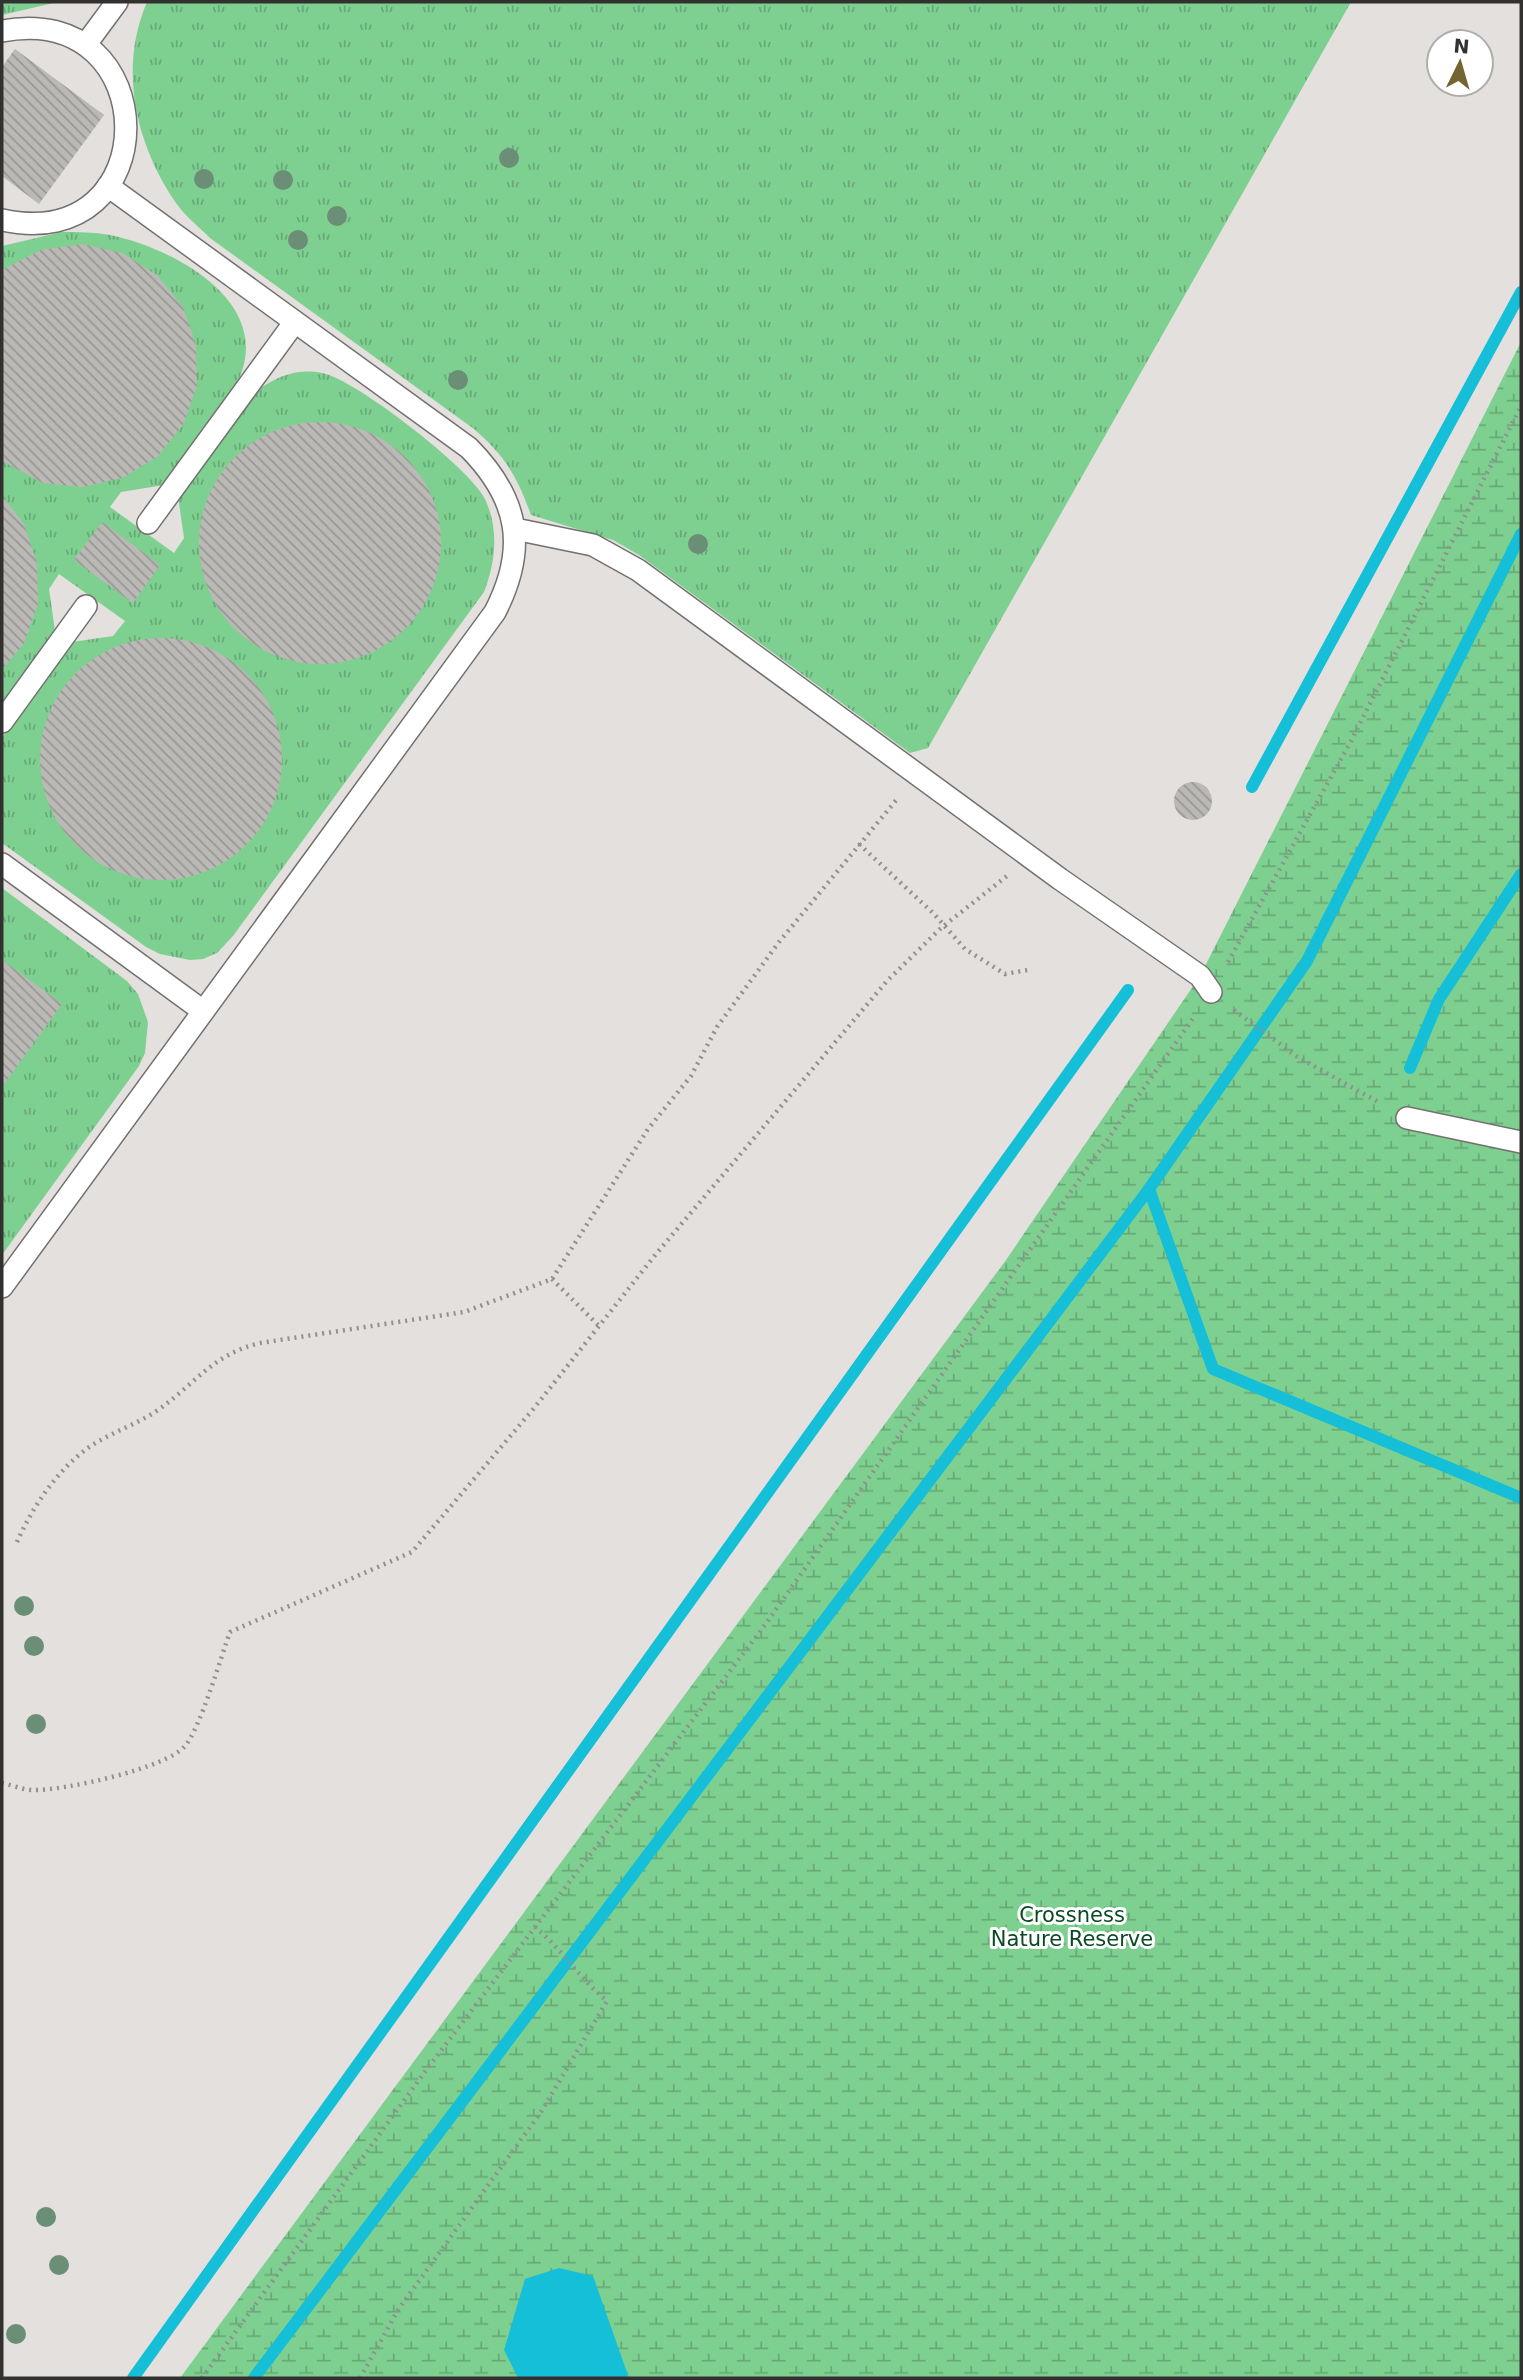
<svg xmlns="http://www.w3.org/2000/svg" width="1523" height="2380" font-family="'DejaVu Sans',sans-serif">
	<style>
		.grass { fill: url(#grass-tufts) }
		.wetland { fill: url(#wetland-marsh) }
		.water { fill: #15bfd7 }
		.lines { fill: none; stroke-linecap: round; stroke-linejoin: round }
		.stream { stroke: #15bfd7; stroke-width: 12 }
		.building { fill: url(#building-back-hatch) }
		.lane-casing { stroke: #73716f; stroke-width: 24 }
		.path { stroke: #92908e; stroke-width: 4.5; stroke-dasharray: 2 5; stroke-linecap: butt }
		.lane { stroke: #fff; stroke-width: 21 }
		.tree { fill: #6b8e77 }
		.labels { text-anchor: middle; stroke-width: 6; stroke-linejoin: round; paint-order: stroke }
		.park-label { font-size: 21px; fill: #084b22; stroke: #fff }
	</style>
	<defs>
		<pattern id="grass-tufts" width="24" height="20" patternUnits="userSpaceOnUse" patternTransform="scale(1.75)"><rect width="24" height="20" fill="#7ed091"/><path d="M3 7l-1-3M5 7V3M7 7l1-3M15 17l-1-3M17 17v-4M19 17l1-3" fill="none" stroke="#68a977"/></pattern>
		<pattern id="wetland-marsh" width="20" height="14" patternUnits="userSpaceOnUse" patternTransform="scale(1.75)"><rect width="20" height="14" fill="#7ed091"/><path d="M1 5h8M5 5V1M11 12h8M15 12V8" fill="none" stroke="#68a977"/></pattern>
		<pattern id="building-back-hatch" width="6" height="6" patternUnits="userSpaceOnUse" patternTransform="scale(1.75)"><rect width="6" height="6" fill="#bbb9b6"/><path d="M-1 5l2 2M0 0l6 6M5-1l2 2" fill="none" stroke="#999794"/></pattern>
	</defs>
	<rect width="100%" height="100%" fill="#e3e0de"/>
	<g class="grass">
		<polygon points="2,2 58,2 2,15"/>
		<path d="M147 2H1351L928 748 910 753 639 555 613 540 531 515C517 476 505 456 474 429L210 238C199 227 185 216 176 203 136 145 118 69 147 2Z"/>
		<path d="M62 232C78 232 94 232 110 235 169 247 267 297 242 371 232 401 184 457 164 485L121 492 110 507 174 553 184 538 178 496 258 390C277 376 298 368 322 373 355 379 470 468 485 499 499 529 496 561 484 592L233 936 217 953 203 959 190 960 160 954 146 947 2 843V738L72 642 113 636 125 621 59 574 49 589 55 631 2 707V246Z"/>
		<polygon points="2,888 127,981 138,994 148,1022 145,1053 139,1066 2,1255"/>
	</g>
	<polygon class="wetland" points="1521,342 1521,2378 180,2378 1006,1260 1200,976"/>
	<polygon class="water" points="559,2268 593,2276 629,2378 518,2378 504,2350 525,2279"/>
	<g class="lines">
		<g class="stream">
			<polyline points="1252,787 1521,292"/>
			<polyline points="1410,1068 1439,999 1521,874"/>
			<polyline points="1149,1189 1213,1369 1521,1498"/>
			<polyline points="133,2378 1128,990"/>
			<polyline points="254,2378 1149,1189 1307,961 1521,534"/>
		</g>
	</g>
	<g class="building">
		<polygon points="15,49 104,115 39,204 2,176 2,67"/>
		<polygon points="82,244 122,253 157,275 183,307 196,345 197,386 183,425 157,457 122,478 82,487 43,483 2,461 2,270 41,250"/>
		<circle cx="320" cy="543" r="121"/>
		<polygon points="2,496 24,524 37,563 38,604 24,643 2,670"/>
		<polygon points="102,522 160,565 133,603 74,560"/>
		<circle cx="161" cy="759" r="121"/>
		<circle cx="1193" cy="801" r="19"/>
		<polygon points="2,960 62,1004 2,1087"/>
	</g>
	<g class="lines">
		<g class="lane-casing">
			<g id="lane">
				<path d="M2 31C166 0 168 256 2 220"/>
				<polyline points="86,44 117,2"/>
				<polyline points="148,523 294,323"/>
				<polyline points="515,529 593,545 638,570 1060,879 1200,976 1211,992"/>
				<polyline points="2,722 86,606"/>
				<polyline points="2,864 203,1011"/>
				<polyline points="1407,1118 1521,1142"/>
				<path d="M2 1287 495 612C528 548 519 499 469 448L108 186"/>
			</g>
		</g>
		<g class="path">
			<polyline points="859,844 933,913 965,949 1005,974 1028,970"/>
			<polyline points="1228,962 1351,741 1521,406"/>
			<polyline points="1234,1010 1296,1056 1380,1103"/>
			<polyline points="552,1279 599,1326"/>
			<path d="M17 1542C32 1508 57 1470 88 1448 109 1433 136 1425 158 1410 195 1384 213 1354 260 1343L464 1312 552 1279 648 1129 691 1076 717 1027 779 942 898 798"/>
			<path d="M2 1783C12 1785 23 1790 33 1790 63 1791 167 1768 185 1746 200 1729 221 1657 230 1632L412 1552 535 1407 656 1254 887 981 941 928 1007 876"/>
			<polyline points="202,2378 427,2069 765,1625 1194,1017"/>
			<path d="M360 2378 398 2310 541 2112 607 2001C580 1979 562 1949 535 1927"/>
		</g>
		<use href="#lane" class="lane"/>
	</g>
	<g class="tree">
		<circle cx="509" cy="158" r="10"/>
		<circle cx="204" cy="179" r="10"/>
		<circle cx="283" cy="180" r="10"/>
		<circle cx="337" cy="216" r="10"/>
		<circle cx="298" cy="240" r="10"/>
		<circle cx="458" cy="380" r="10"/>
		<circle cx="698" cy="544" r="10"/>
		<circle cx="24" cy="1606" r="10"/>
		<circle cx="34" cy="1646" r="10"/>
		<circle cx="36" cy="1724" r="10"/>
		<circle cx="46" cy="2217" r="10"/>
		<circle cx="59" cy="2265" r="10"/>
		<circle cx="16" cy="2334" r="10"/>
	</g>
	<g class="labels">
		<g class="park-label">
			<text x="1072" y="1922">Crossness<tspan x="1072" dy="24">Nature Reserve</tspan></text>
		</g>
	</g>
	<rect width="1523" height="2380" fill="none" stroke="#323130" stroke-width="7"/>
	<g transform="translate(1460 63) rotate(5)"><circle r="33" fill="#ffffff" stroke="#adadac" stroke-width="2"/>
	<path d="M0-5L12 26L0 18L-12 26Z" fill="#756331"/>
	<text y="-10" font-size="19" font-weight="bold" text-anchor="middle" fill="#323130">N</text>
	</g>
</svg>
